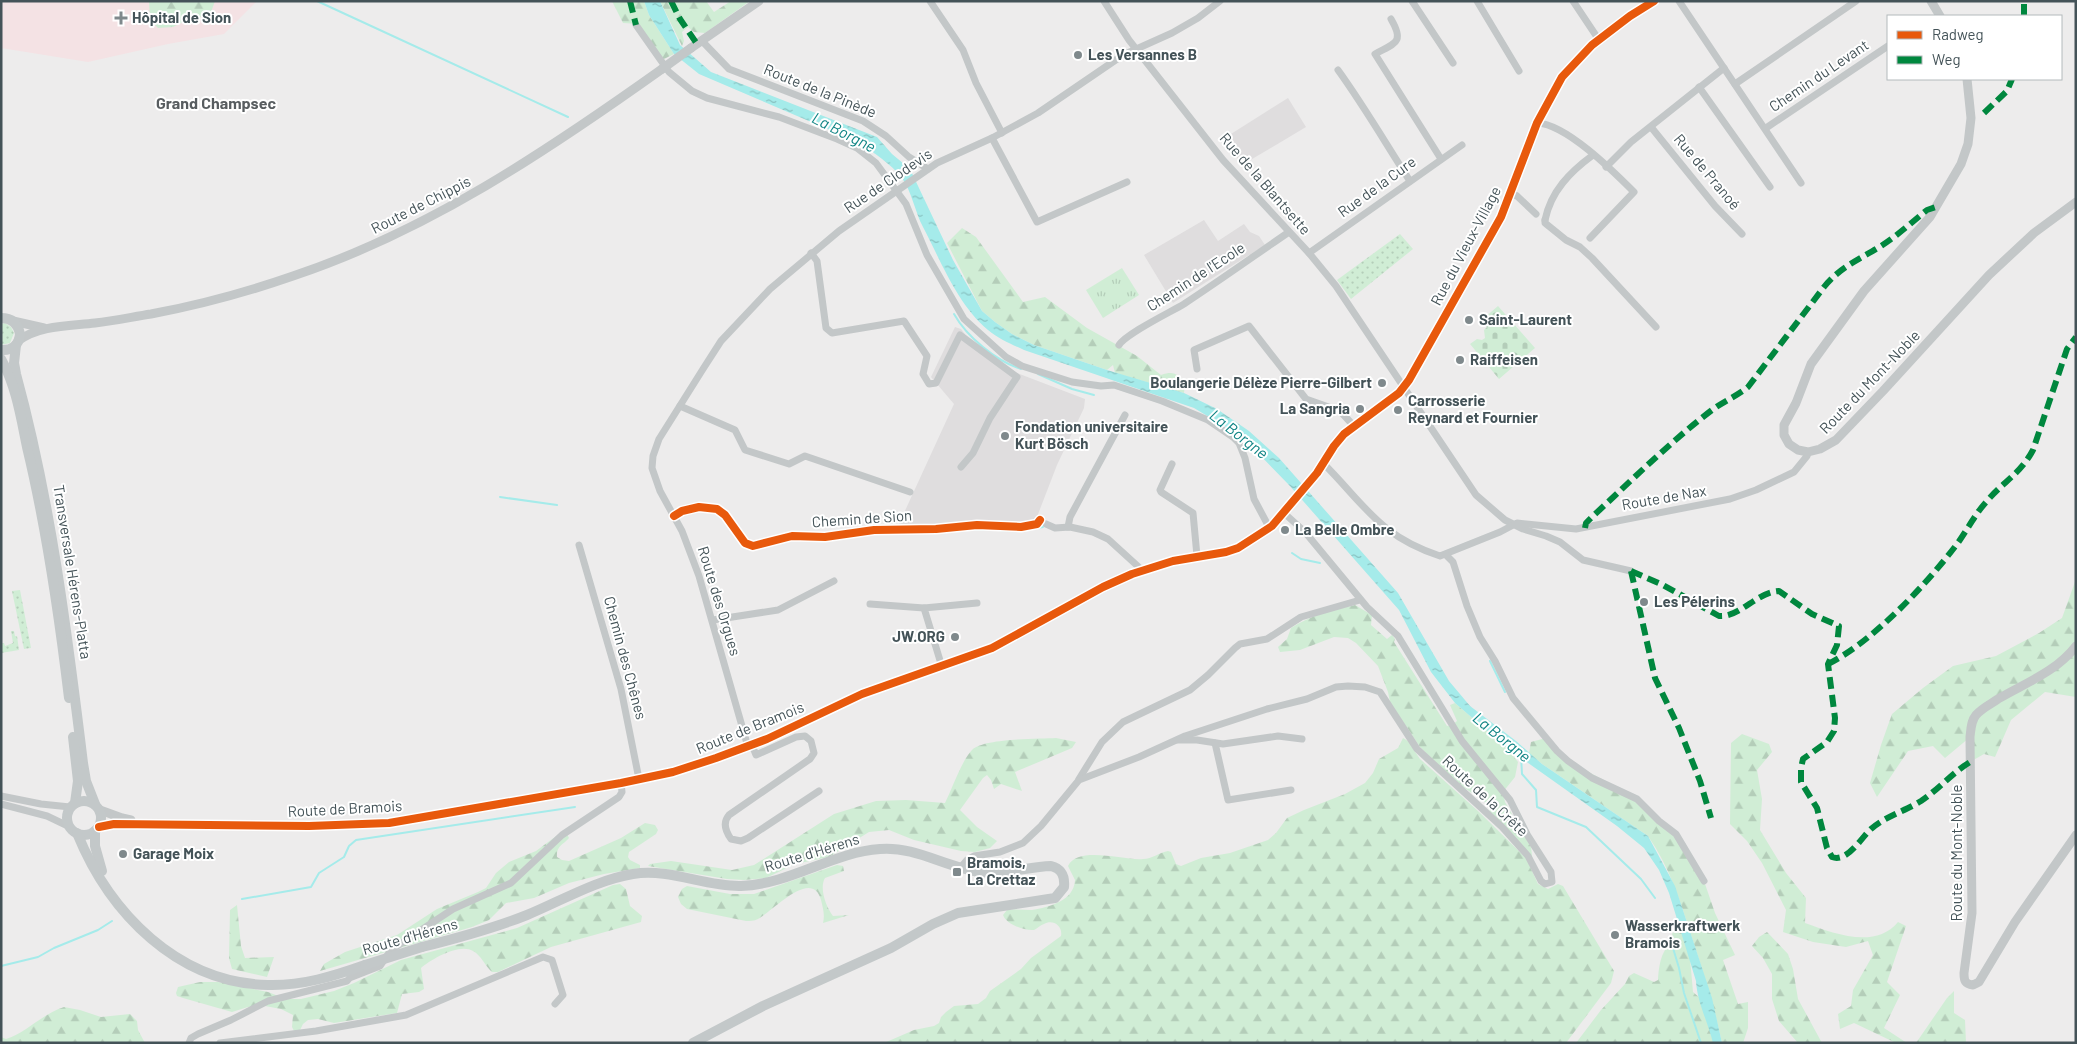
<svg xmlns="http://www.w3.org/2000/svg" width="2077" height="1044" font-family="Barlow,sans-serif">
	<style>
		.education { fill: #dfddde }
		.medical { fill: #f4e2e4 }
		.grass { fill: url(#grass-dots) }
		.forest { fill: url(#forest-firs) }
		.cemetery { fill: url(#cemetery-stones) }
		.park { fill: url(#park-tufts) }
		.water { fill: url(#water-ripples) }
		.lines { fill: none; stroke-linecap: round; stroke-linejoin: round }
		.stream { stroke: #a5ebea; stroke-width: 2 }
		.minor { stroke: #c3c7c8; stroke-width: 7 }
		.tertiary { stroke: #c3c7c8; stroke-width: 9 }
		.secondary { stroke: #c3c8c9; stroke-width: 10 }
		.tertiary-bridge { stroke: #c3c7c8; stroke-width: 9 }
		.secondary-bridge { stroke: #c3c8c9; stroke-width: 10 }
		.quiet { stroke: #00873e; stroke-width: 6; stroke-dasharray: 12 6; stroke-linecap: butt }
		.cycleway-casing { stroke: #fff; stroke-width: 11 }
		.cycleway { stroke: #e8590c; stroke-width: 8 }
		.poi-dot { fill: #7f898c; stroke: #fff; stroke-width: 2 }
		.labels { text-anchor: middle; stroke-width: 4; stroke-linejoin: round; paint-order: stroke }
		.poi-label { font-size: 15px; font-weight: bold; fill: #445358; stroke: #fff; text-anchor: start }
		.street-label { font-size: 15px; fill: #445358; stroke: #fff }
		.neighbourhood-label { font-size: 16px; font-weight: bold; fill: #585d60; stroke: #fff }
		.water-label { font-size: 16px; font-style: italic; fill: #0f8484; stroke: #fff }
	</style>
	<defs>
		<pattern id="grass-dots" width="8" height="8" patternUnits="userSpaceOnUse" patternTransform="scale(1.25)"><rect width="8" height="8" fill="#d0edd5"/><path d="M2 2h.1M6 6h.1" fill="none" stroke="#b4cdb9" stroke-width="1.8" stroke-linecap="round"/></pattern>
		<pattern id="forest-firs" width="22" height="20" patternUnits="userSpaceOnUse" patternTransform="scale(1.25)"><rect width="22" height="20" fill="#d0edd5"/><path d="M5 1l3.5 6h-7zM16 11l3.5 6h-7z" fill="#b4cdb9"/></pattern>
		<pattern id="cemetery-stones" width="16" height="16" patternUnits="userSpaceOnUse" patternTransform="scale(1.25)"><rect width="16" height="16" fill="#d0edd5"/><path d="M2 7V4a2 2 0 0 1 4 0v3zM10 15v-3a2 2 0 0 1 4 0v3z" fill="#b4cdb9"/></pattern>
		<pattern id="park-tufts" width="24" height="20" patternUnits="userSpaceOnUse" patternTransform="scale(1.25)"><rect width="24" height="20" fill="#d0edd5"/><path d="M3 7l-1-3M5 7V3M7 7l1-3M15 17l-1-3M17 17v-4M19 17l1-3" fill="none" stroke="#b4cdb9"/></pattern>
		<pattern id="water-ripples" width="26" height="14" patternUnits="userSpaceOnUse" patternTransform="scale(1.25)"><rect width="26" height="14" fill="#a5ebea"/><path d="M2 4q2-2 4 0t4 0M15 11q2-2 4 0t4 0" fill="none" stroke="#88c1c0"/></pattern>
	</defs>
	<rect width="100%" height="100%" fill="#edecec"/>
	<g class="education">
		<polygon points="1288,98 1306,127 1242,165 1223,139"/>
		<polygon points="1204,220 1218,241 1244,224 1250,232 1259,236 1265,245 1173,303 1144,255"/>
		<polygon points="955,327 961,329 968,338 1017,373 1085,399 1084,408 1057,465 1035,522 1016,525 988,522 898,526 954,404 931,377"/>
	</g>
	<polygon class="medical" points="1,1 257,1 224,34 168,44 88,62 1,48"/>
	<g class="grass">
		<polygon points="1400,234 1413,249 1351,299 1337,280"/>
		<polygon points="5,323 11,327 14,333 10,343 1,345 1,324"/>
		<polygon points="20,590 31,648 24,649 12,591"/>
		<polygon points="11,631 14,631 15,636 17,636 19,650 1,653 1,644 4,643 5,646 13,643"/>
	</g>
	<g class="forest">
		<polygon points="149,1 215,1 210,15 189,19 173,27 158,28 150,20"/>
		<polygon points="612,1 644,1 649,15 674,54 662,60 639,24 623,23"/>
		<polygon points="660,1 706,1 714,12 731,1 750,1 705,33 694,32 688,27 682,32 684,41 682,46"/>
		<path d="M962 228 976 237 1023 302 1045 297 1087 328 1137 356 1161 375C1173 371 1176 373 1185 382L1184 393 1115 373 1113 365 1107 370 1034 345 1012 334 995 322 982 311 947 243Z"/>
		<polygon points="2076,579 2076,697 2045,692 2011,720 1995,757 1984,754 1970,762 1969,738 1945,758 1933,746 1908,751 1877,797 1870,783 1881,745 1892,714 1923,688 1953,666 1996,656 2039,633 2062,618"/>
		<path d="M1355 605 1372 615 1371 625 1387 639 1392 635 1395 639 1394 642 1447 726 1452 725 1457 721 1450 705 1455 703 1507 748 1518 762 1515 777 1503 792 1505 802 1531 847 1533 864 1493 818 1486 803 1456 782 1420 747 1390 702 1388 692 1378 666 1356 643 1348 638 1334 637 1300 650 1280 652 1278 647 1287 639 1291 628C1311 615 1332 610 1355 605Z"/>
		<path d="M1742 734 1769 744 1772 752 1757 770 1762 799 1760 830 1786 873 1806 898 1805 923C1833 933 1875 950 1898 922L1906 926 1887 982 1900 995 1884 1028 1907 1043H1896L1854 1023 1840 1029 1838 1014 1851 1006 1853 990 1873 955 1868 941 1846 947 1813 942 1783 932 1786 910 1762 863 1747 841 1730 824 1731 743Z"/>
		<path d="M1056 738 1076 742 1072 748 1015 772 1022 791 1001 784 994 789 991 780 987 775 983 778 960 810 977 827 997 841 990 848 975 852 961 851 914 840 889 830 869 832 829 857 795 864 766 878 744 880 727 879 648 866 650 864 671 861 732 870 754 865 834 814 876 801 906 800 945 803C952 789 962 760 972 750 983 738 1039 739 1056 738Z"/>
		<path d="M1403 738 1408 741 1420 759 1478 811 1526 858 1538 884 1548 889 1558 884 1563 886 1614 971 1611 983 1566 1043H884L914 1030 934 1026 939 1023 941 1017 946 1012 954 1006 978 1004 986 998 990 991 1021 969 1031 958 1061 936C1063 926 1053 919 1044 924 1040 925 1037 929 1034 930 1024 931 1006 924 1003 915L1007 910C1016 909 1024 910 1032 910 1049 907 1074 901 1075 880L1068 866C1078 845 1125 861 1143 859 1152 859 1160 852 1168 851L1171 852 1176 864 1181 866 1201 858 1230 853 1268 840 1276 833 1287 818 1304 810 1345 794 1365 783 1373 773 1379 759 1398 748Z"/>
		<path d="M1546 738 1568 761 1628 793 1671 831 1704 881 1715 913 1735 955 1723 960 1738 1004 1748 1002V1028L1743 1043H1722C1714 1006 1703 971 1691 935 1680 900 1669 866 1648 836L1542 764 1529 753 1531 742Z"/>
		<path d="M645 823 655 825 658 830 656 834 629 852 628 857 630 860 640 865V868L604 874 569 883 534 898 506 903 489 920 472 927 320 971 324 964 345 952 397 935 437 909 478 892 486 888 496 873 509 862 536 851 559 834H567L569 838C563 845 556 846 557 857L562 860 569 861 621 838Z"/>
		<path d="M837 865 843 866 844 871 825 878C819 888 826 907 833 916L849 915 823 923C825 915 823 908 821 900 812 867 772 912 758 919 754 921 750 921 746 921L687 909 681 904 678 897 682 889 687 886 730 894H754Z"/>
		<path d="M620 884 626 889 630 906 642 916 641 922 551 947 498 972H492C485 966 481 955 473 951 459 943 432 959 421 968L424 989 419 992 402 994 397 1013 334 1023 318 1019 308 1020 303 1024 300 1030 294 1031 292 1027 293 1015 281 1009 265 1006 248 1007 232 1012 183 998 177 996 176 993 178 987 200 982H218L268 992 286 999H301L334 991 354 983 401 960 517 928 613 885Z"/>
		<polygon points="237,905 241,946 245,958 274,957 267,977 232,969 229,958 230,910"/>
		<path d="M1677 926 1681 927 1690 958 1693 992 1700 998 1715 1043H1576L1601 1010 1625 984 1629 976 1634 973 1654 982 1658 980C1659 965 1661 949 1674 941L1672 934Z"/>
		<polygon points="1767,932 1788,954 1793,969 1798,999 1822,1043 1798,1043 1779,1021 1772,999 1772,974 1763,958 1752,946 1759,937"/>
		<polygon points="1954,991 1954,1013 1965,1020 1966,1043 1916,1043 1947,998"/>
		<path d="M64 1007 80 1010 101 1017 130 1014 137 1021 138 1030 145 1043H1V1037L6 1039C28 1032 40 1015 64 1007Z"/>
	</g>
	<polygon class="cemetery" points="1498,306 1535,348 1499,379 1470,344 1477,339 1482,340 1485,338 1484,330 1487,327 1483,324 1487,321 1484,318"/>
	<polygon class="park" points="1122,268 1139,295 1103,318 1086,290"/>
	<path class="water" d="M644 1H660L680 45 711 72 877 137 892 154 910 169 953 260 982 311 995 322 1012 334 1034 345 1107 370 1184 393 1217 409 1249 431 1279 458 1398 593 1449 681 1470 706 1516 741 1542 764 1648 836 1675 886 1712 998 1722 1043H1713C1708 1022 1697 1002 1696 981L1669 893 1659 870 1644 848 1617 826 1507 748 1455 703 1431 672 1399 610 1289 485 1255 450 1229 429 1194 408 1024 350C1011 344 999 339 988 330 957 304 941 261 923 227 915 212 912 192 902 178 890 163 874 153 858 142L699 74 674 54 649 15Z"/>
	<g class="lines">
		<g class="stream">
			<polyline points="317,1 568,117"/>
			<path d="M954 314C967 337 996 361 1021 369"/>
			<polyline points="1038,374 1072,389 1094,395"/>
			<polyline points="500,497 557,505"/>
			<polyline points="835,539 877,533 939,532 978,529 1020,531 1043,527"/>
			<polyline points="1292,553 1301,559 1320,563"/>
			<polyline points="1490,661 1505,692"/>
			<polyline points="1521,756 1522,774 1536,790 1537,807 1586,827 1641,879 1655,898"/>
			<polyline points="242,899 311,887 319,873 344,857 349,846 356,840 575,807"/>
			<polyline points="1670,938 1679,968 1684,993 1701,1043"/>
			<polyline points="1,966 38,957 54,948 98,930 112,921"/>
		</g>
		<g class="minor">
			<polyline points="930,1 963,50 976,83 1002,133"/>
			<polyline points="1104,1 1129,40 1223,160 1309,253 1336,286 1476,495 1505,520 1523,529 1546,536 1560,542 1583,560 1631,571"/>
			<polyline points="1412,1 1453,63"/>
			<polyline points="1477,1 1519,71"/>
			<polyline points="1573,1 1599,40"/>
			<polyline points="1679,1 1801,183"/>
			<path d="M1391 19C1405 43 1395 43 1375 54L1441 159"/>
			<polyline points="636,25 669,72 692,91 707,98 779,117 837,139 857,148 876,163 906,204 927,255 964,319 1006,357 1022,366 1072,382 1101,386 1114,385 1162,401 1208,420 1233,437 1239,443 1245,458 1254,499 1269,527"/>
			<polyline points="702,41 729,69 863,121 886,136 909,157 928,169"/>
			<path d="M1338 70C1364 106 1386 144 1410 181"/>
			<polyline points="1735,84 1856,1"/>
			<polyline points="1699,87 1770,187"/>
			<path d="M1537 123C1566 124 1613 171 1634 192L1590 238"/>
			<polyline points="1651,127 1715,206 1742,234"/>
			<polyline points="1766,128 1888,46"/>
			<polyline points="992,138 1037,222 1127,182"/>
			<polyline points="1606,167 1631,142 1724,68"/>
			<polyline points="1511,193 1517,196 1536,214"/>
			<polyline points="1545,220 1545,223 1566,240 1580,247 1592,258 1656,327"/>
			<path d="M1545 220C1551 191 1570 172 1593 155"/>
			<polyline points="811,253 817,261 826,328 832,333 904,321 927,356 923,374 929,384 936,383 960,335 1017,377 990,418 973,453 961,467"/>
			<polyline points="1309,253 1462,145"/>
			<path d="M1119 345C1127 333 1169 313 1184 304 1219 281 1254 256 1289 232"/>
			<polyline points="1197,369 1194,350 1249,326 1306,399 1340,411 1353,425"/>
			<polyline points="1404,387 1417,368 1501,217 1537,123 1562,77 1592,45 1630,16 1654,1"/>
			<polyline points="680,406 735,430 745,450 789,464 805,456 910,492"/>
			<path d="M1323 463C1365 505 1379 536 1440 556L1500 532 1517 523 1576 529 1730 499 1756 490 1794 472 1807 456"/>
			<polyline points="1172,464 1160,490 1161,492 1193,513 1197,556"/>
			<polyline points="1046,524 1055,528 1070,527 1093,532 1108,539 1142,570"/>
			<polyline points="1068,527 1070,517 1125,415"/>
			<polyline points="579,545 621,689 639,779"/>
			<polyline points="1446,555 1453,562 1467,606 1480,637 1495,661 1513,698 1557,751 1568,761 1592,778 1637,799 1659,821 1676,834 1704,881"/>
			<polyline points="870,604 924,608"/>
			<polyline points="713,620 778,610 834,581"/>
			<polyline points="942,667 924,608 977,603"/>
			<polyline points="1178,740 1197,740 1223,744 1278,736 1302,739"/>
			<polyline points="1215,743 1228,800 1291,790"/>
			<path d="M752 745 756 755 796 737 805 736 811 741 814 753 810 759 729 815C722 823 726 832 731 839L741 841 748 838 819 791"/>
			<polyline points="748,747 699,576 682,531 660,491 652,468 653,456 659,439 703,369 721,341 770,289 839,231 937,163 992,138 1038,113 1123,55 1172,33 1198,18 1220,1"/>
			<polyline points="1079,779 1102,742 1123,722 1190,690 1208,675 1235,648 1240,644 1267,639 1301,617 1360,600"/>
			<polyline points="1,796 41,804 70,807"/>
			<polyline points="1,804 47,816 70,827"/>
			<polyline points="961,867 967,860 974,856 1000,852 1023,843 1041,826 1079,780 1139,757 1185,736 1267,709 1307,699 1336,687 1348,686 1365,687 1380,692 1417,749 1502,827 1528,856 1541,881 1545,884 1552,882 1551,872 1528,836 1510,800 1462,741 1398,636 1367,607 1305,532 1284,513"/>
			<polyline points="352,977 380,966 391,950 453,909 511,883 562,835 619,797 622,792 621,783"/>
			<polyline points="189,1043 191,1038 198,1034 231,1020 268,1001 347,981 353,974"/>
			<polyline points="220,1043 316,1031 406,1015 543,957 552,960 563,995 555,1004"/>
		</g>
		<g class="tertiary">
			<polyline points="1931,1 1940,16"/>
			<polyline points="691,48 759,1"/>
			<polyline points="1967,79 1971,118 1968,144 1961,164 1930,217 1864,291 1811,364 1796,403 1784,425 1784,435 1789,444 1798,450 1808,452 1820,449 1836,440 1883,391 1989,275 2034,233 2076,202"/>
			<polyline points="13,321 44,328"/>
			<path d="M18 341C39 325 70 326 95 323 114 321 132 317 151 314 199 305 247 292 293 276 428 231 547 151 662 69"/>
			<path d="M2076 646C2056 672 2025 683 1998 699 1991 704 1982 708 1976 715 1971 721 1971 729 1970 737L1972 913 1964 973C1964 981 1965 984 1973 985L1979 982 2015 922 2076 835"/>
			<polyline points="100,810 122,818 131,820"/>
			<polyline points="99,827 114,824 309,826 389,823 621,783 673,772 716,758 767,739 862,694 992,648 1103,587 1132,574 1173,561 1226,552 1238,548 1272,526 1284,513 1317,473 1334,446 1344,434 1399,393 1404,387"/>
		</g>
		<g class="secondary">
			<path d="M1 318C12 318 18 324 20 334 19 345 12 351 1 350"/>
			<path d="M16 345 14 363 16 374C51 502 67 632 83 763L86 781 95 804"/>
			<path d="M1 359C16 385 21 418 27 447 47 530 59 614 69 698"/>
			<polyline points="73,737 78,781 75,803"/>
			<circle cx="84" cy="818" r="17"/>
			<polyline points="95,831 95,846 102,871"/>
			<path d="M77 833C110 914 178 983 268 985 302 986 334 976 365 965"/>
			<path d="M422 947C458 938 492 929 527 915 561 901 596 880 633 874 670 868 705 887 741 886 791 884 833 852 880 849 915 846 945 867 979 872 1003 875 1027 867 1051 866 1062 869 1065 876 1064 887L1055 898 958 913 933 924 891 948 763 1006 693 1043"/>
		</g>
		<polyline class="tertiary-bridge" points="662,69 691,48"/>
		<polyline class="secondary-bridge" points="365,965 422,947"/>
		<g class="quiet">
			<polyline points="630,1 636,25"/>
			<polyline points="671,1 680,19 697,44"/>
			<polyline points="2024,16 2024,1"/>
			<polyline points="1984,113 2007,91 2012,79"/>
			<path d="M1585 528 1586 523 1593 516C1632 480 1670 442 1712 410 1724 401 1737 396 1748 387L1824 287C1840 267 1860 259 1881 246 1897 236 1912 222 1927 210L1936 207"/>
			<path d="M1631 571 1663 585 1719 616C1739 618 1757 592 1779 591L1812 614 1839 626 1837 645 1828 664 1835 718 1834 731 1827 742 1803 759 1801 768V782L1817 808 1827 848 1832 857C1847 863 1861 838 1871 829 1886 816 1905 811 1921 801 1939 789 1952 773 1970 762"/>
			<polyline points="1631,571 1655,678 1679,728 1700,781 1711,818"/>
			<path d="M1828 664C1872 642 1924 587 1954 548 1966 533 1974 515 1987 501 2003 482 2021 473 2033 450L2067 349 2076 337"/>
		</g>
		<g class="cycleway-casing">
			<g id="cycleway">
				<polyline points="674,516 682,511 699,507 717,509 725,515 745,543 753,546 792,536 825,537 874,530 936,529 977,525 1021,527 1037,524 1040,520"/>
				<polyline points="99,827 114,824 309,826 389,823 621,783 673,772 716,758 767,739 862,694 992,648 1103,587 1132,574 1173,561 1226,552 1238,548 1272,526 1317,473 1334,446 1344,434 1399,393 1409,380 1501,217 1537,123 1562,77 1592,45 1630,16 1654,1"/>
			</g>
		</g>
		<use href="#cycleway" class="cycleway"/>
	</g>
	<g class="poi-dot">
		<path d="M118.5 10.5h5v5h5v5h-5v5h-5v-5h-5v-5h5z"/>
		<circle cx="1078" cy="55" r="5"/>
		<circle cx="1469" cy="320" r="5"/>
		<circle cx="1460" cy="360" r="5"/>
		<circle cx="1382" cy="383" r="5"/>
		<circle cx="1360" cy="409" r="5"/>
		<circle cx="1398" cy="410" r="5"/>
		<circle cx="1005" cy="436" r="5"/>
		<circle cx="1285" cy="530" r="5"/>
		<circle cx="1644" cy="602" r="5"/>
		<circle cx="955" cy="637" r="5"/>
		<circle cx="123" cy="854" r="5"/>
		<rect x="952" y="867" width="10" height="10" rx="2.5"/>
		<circle cx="1615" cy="935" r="5"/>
	</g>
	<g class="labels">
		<g class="poi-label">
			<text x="132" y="23">Hôpital de Sion</text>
			<text x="1088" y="60">Les Versannes B</text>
			<text x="1479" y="325">Saint-Laurent</text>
			<text x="1470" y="365">Raiffeisen</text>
			<text x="1372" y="388" text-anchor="end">Boulangerie Délèze Pierre-Gilbert</text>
			<text x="1408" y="406">Carrosserie<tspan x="1408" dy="17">Reynard et Fournier</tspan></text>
			<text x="1350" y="414" text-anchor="end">La Sangria</text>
			<text x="1015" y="432">Fondation universitaire<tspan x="1015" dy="17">Kurt Bösch</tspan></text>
			<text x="1295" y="535">La Belle Ombre</text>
			<text x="1654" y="607">Les Pélerins</text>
			<text x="945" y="642" text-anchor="end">JW.ORG</text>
			<text x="133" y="859">Garage Moix</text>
			<text x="967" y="868">Bramois,<tspan x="967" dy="17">La Crettaz</tspan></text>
			<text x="1625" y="931">Wasserkraftwerk<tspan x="1625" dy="17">Bramois</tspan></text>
		</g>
		<g class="street-label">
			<text transform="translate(1819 76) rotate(-34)" y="5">Chemin du Levant</text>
			<text transform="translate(820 91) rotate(22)" y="5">Route de la Pinède</text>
			<text transform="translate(1707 172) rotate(50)" y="5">Rue de Pranoé</text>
			<text transform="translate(888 181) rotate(-34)" y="5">Rue de Clodevis</text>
			<text transform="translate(1265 184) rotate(49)" y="5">Rue de la Blantsette</text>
			<text transform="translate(1377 187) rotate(-36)" y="5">Rue de la Cure</text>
			<text transform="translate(421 205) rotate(-27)" y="5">Route de Chippis</text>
			<text transform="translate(1466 246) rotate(-62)" y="5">Rue du Vieux-Village</text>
			<text transform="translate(1196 277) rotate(-33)" y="5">Chemin de l'Ecole</text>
			<text transform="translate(1870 382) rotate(-46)" y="5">Route du Mont-Noble</text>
			<text transform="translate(1664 498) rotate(-10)" y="5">Route de Nax</text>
			<text transform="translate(862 519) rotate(-4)" y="5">Chemin de Sion</text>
			<text transform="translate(72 572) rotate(81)" y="5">Transversale Hérens-Platta</text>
			<text transform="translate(719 601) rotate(73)" y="5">Route des Orgues</text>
			<text transform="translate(625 658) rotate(75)" y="5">Chemin des Chênes</text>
			<text transform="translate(750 728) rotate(-22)" y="5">Route de Bramois</text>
			<text transform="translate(1485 796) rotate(43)" y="5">Route de la Crête</text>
			<text transform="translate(345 809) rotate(-3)" y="5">Route de Bramois</text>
			<text transform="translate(812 853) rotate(-17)" y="5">Route d'Hérens</text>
			<text transform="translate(1957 853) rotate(-90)" y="5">Route du Mont-Noble</text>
			<text transform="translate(410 937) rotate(-16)" y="5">Route d'Hérens</text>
		</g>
		<g class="neighbourhood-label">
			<text x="216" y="109">Grand Champsec</text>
		</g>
		<g class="water-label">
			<text transform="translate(844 132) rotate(27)" y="6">La Borgne</text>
			<text transform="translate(1239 434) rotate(38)" y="6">La Borgne</text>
			<text transform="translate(1502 737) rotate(39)" y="6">La Borgne</text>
		</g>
	</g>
	<rect width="2077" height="1044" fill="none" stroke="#445358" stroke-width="5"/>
	<rect x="1887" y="15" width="175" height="65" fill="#ffffff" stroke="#b4babc"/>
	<rect x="1897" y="31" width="25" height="8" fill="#e8590c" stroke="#b4babc"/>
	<text x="1932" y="40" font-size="15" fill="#445358">Radweg</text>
	<rect x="1897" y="56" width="25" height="8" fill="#00873e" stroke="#b4babc"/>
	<text x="1932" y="65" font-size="15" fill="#445358">Weg</text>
</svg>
